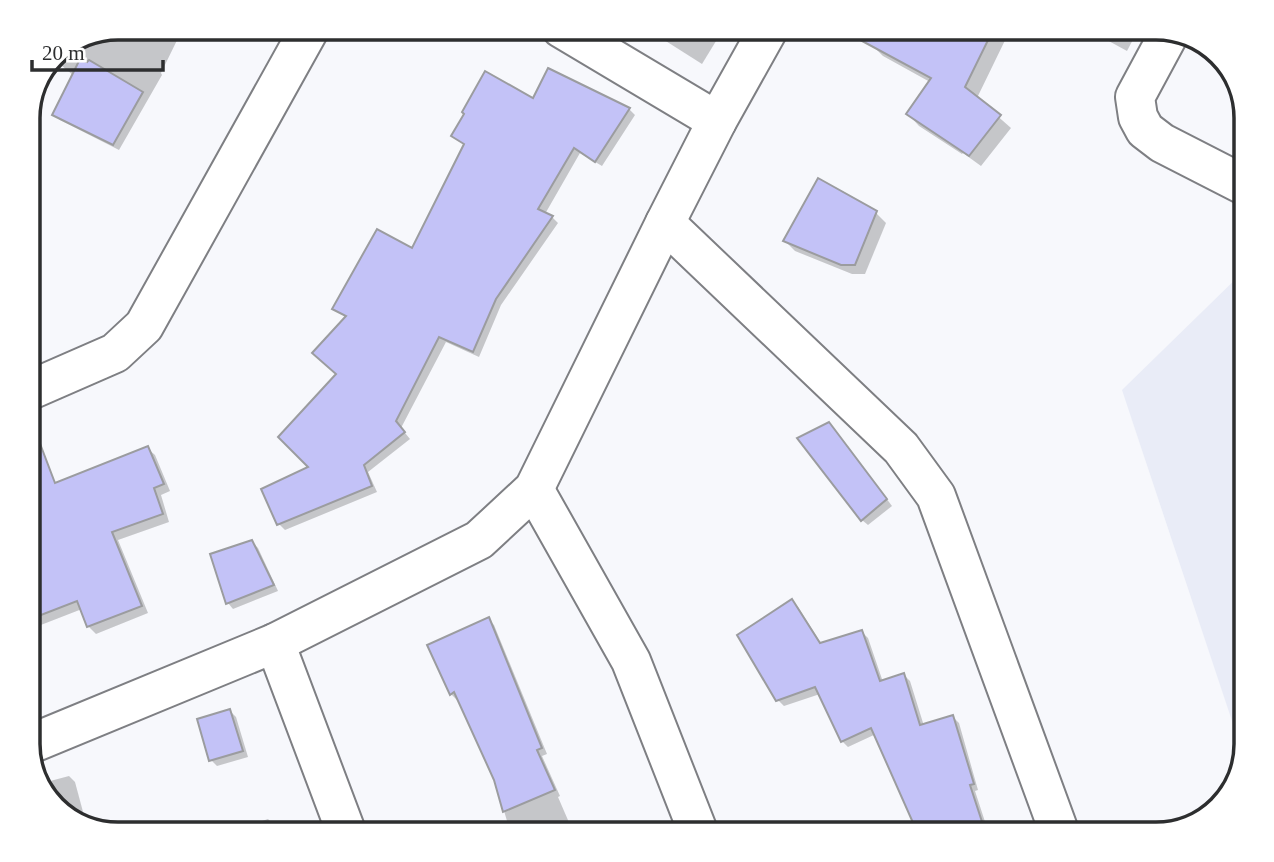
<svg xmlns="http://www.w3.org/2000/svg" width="1274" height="862" font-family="Georgia,serif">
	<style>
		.built { fill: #e9ecf7 }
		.shadow { fill: #0003 }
		.building { fill: #c3c2f7; stroke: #9b9c9f; stroke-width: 2 }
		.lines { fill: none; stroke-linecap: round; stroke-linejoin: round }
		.minor-casing { stroke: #7e7f83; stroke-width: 42 }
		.minor { stroke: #fff; stroke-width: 38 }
		.rim { fill: none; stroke: #2d2e2f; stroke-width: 3.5 }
	</style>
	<rect width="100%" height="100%" fill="#f7f8fc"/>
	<polygon class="built" points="1246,269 1246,744 1243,754 1122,390"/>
	<g class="shadow">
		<polygon points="118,28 183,28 161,73 162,75 119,150 60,120 54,114 73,75 62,66 72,47"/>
		<polygon points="651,28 724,28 702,64 661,38"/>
		<polygon points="881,28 1011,28 977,98 1011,128 981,166 963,153 962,154 919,126 908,114 930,82 883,56 872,45"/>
		<polygon points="1085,28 1139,28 1127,51"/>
		<polygon points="534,100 629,109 635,115 602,166 580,153 545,214 552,217 558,223 501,305 479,357 446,342 401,428 410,439 368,472 377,492 285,530 279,524 311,467 338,374 347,318 334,308 413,251 465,145 453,136"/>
		<polygon points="876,213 886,223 865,274 852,274 795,251 785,241"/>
		<polygon points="835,430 892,506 868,525 862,520"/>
		<polygon points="147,448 155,455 170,491 161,495 169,522 118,540 148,613 96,634 88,626 82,609 28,630 28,504"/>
		<polygon points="252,542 258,548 278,591 233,609 228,603"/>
		<polygon points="792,602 798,607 822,645 862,632 868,638 883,682 904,675 910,681 924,726 953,717 959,723 978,790 975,791 989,834 899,834 917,828 876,734 848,747 842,741 820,694 784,706 778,700"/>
		<polygon points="488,619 494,625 547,754 542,756 560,796 558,797 574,834 513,834 507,821 495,780 459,699 457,700 451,694"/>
		<polygon points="230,711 236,717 248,757 217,766 211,760"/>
		<polygon points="69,776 75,782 86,823 68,819 40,788 39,784"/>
		<polygon points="268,819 274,825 277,834 240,834 239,829"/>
	</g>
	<g class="building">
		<polygon points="838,28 994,28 965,87 1001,115 969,156 906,114 931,78"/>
		<polygon points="80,59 87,62 89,60 143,92 113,145 52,115"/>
		<polygon points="548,68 630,108 595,162 574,148 538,209 553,216 496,299 473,352 439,337 396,421 405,432 364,465 372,486 277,525 261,489 308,467 278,437 336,374 312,353 346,316 332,309 377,229 412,248 464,144 451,136 464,114 462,112 485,71 533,98"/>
		<polygon points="818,178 877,211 855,265 841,265 783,241"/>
		<polygon points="28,420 31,420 55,483 148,446 164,484 154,488 163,514 112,532 142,606 87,627 77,601 28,620"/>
		<polygon points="829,422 887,499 861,521 797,438"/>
		<polygon points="252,540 274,585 226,604 210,554"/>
		<polygon points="792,599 820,643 862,630 880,681 904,673 920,725 953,715 974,784 970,785 986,834 918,834 871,728 841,742 815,687 776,701 737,635"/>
		<polygon points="489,617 542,748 537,750 555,790 503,812 494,780 454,692 450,695 427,645"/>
		<polygon points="230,709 243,751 209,761 197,719"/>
	</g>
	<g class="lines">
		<g class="minor-casing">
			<g id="minor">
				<polyline points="561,28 717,121"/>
				<polyline points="1170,32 1135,97 1138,117 1145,130 1162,143 1246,186"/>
				<polyline points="665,223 901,448 936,496 1060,834"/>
				<polyline points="28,391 115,353 144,326 310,28"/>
				<polyline points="534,489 631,661 699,834"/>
				<polyline points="275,643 347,834"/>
				<polyline points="28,745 275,643 479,540 534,489 665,223 717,121 769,28"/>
			</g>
		</g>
		<use href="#minor" class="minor"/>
	</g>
	<path d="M0 0H1274V862H0ZM118 40H1156A78 78 0 0 1 1234 118V744A78 78 0 0 1 1156 822H118A78 78 0 0 1 40 744V118A78 78 0 0 1 118 40Z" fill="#fff" fill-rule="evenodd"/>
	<path class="rim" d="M118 40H1156A78 78 0 0 1 1234 118V744A78 78 0 0 1 1156 822H118A78 78 0 0 1 40 744V118A78 78 0 0 1 118 40Z"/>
	<path d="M32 60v10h131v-10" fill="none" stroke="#2d2e2f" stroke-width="3.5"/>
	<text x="42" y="60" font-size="21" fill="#2d2e2f" stroke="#ffffff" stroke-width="5" paint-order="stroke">20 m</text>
</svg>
